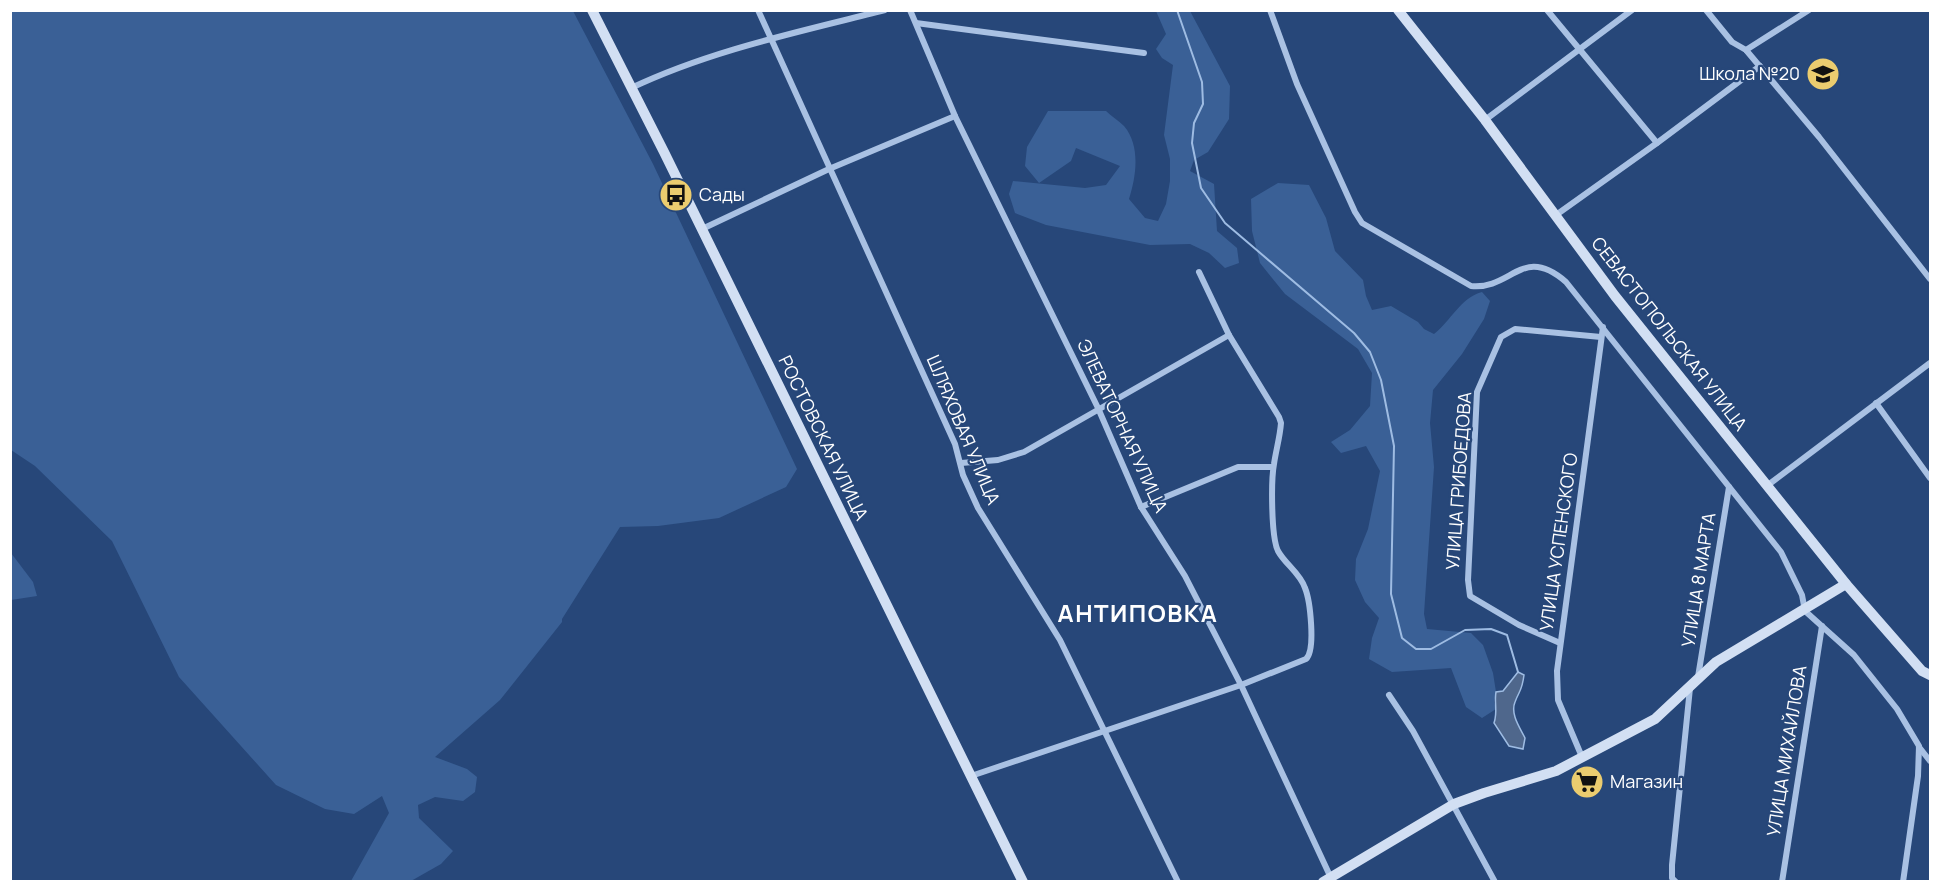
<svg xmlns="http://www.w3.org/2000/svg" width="1941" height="892" font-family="Manrope,sans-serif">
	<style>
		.green { fill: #3a6096 }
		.water { fill: #4f678c; stroke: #9ebce3; stroke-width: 1.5 }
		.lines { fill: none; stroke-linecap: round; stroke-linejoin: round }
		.stream { stroke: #9ebce3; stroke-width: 2 }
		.street { stroke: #a9c1e3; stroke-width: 6 }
		.secondary { stroke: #d2dff3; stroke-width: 10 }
		.labels { text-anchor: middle; stroke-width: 4.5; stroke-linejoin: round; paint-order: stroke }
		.poi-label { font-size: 18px; fill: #fff; stroke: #274779; text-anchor: start }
		.street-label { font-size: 18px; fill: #fff; stroke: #274779 }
		.district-label { font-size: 24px; font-weight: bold; letter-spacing: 1.5px; fill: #fff; stroke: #274779 }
	</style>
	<rect width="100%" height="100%" fill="#274779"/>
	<g class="green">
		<polygon points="10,11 573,11 653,164 797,469 786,487 719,518 658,526 620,527 562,619 562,622 500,700 435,757 467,769 477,777 475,792 463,801 435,797 418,805 419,818 453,851 441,864 411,881 351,881 389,813 382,796 354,814 325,809 276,785 179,677 112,541 35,466 11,450"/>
		<path d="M1156 11H1190L1230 86 1229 119 1208 152 1194 160 1190 171 1214 184 1217 231 1237 248 1239 263 1225 268 1209 253 1190 244 1150 245 1046 225 1015 213 1009 194 1013 181 1085 188 1106 185 1120 166 1076 148 1071 161 1039 183 1025 166 1027 147 1048 111H1106C1111 116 1119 121 1124 126 1141 146 1136 177 1129 199L1145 218 1158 221 1166 204 1170 181V159L1164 135 1173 65 1162 58 1156 49 1166 34Z"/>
		<path d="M1278 183 1309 185 1326 218 1335 251 1363 280 1366 296 1372 310 1391 306 1418 322 1424 329 1434 334C1451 321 1460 298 1482 292L1490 301 1484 319 1462 354 1433 390 1430 423 1434 467 1424 614 1427 629 1471 633 1483 645 1493 673 1496 692 1494 702 1496 709 1482 718 1466 707 1451 668 1392 672 1369 659 1372 638 1379 618 1365 602 1355 580 1356 559 1368 529 1380 471 1366 446 1341 453 1331 442 1350 430 1370 406 1372 373 1358 349 1285 294 1260 263 1252 231 1251 199Z"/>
		<polygon points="11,553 33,582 37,596 11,600"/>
	</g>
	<path class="water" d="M1518 672 1524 675C1522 691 1520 689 1515 702 1510 714 1520 728 1525 738L1523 749 1509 746 1494 723C1498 712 1494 703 1496 692L1503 691Z"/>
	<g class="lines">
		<polyline class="stream" points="1177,10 1202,82 1203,104 1194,123 1192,143 1201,188 1225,223 1354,333 1370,352 1381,380 1394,446 1391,594 1402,638 1416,649 1431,649 1465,630 1491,629 1507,635 1518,672"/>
		<g class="street">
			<polyline points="758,10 955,444 963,475 978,508 1060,640 1178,882"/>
			<polyline points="910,10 955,116 1098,408 1141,507 1185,576 1241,685 1331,878"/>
			<path d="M1270 10 1297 84 1355 212 1362 223 1471 286C1512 290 1522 244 1566 282L1781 552 1802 595 1805 611 1854 655 1897 709 1919 746 1918 776 1903 882"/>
			<polyline points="1547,10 1657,143"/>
			<polyline points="1706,10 1732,42 1746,50 1819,137 1930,279"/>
			<polyline points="916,23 1144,53"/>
			<polyline points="1746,50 1809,10"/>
			<path d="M631 88C711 50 799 32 885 10"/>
			<polyline points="1485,120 1632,10"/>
			<polyline points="1556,215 1657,143 1760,66"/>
			<polyline points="702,229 829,169 955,116"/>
			<polyline points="1876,403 1930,478"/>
			<polyline points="961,463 998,460 1024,452 1229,335"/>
			<polyline points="1768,485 1930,363"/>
			<polyline points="1141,507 1238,467 1273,467"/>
			<polyline points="1560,643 1519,625 1470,596 1468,580 1477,392 1501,337 1515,329 1601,337"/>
			<polyline points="1698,677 1729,487"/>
			<polyline points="1389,695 1413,731 1495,882"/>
			<polyline points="1919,747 1930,761"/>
			<polyline points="1582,757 1558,700 1557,671 1603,327"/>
			<path d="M971 776 1241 685 1306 659C1316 650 1310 600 1305 588 1300 573 1285 564 1278 551 1271 537 1271 480 1274 464 1276 450 1280 437 1281 423L1279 417 1229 335 1199 272"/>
			<polyline points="1676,882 1672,878 1672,865 1690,688"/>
			<polyline points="1782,882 1822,626"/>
		</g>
		<g class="secondary">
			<polyline points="592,10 664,152 1023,882"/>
			<polyline points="1398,10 1485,120 1615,296 1846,584 1922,671 1930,675"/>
			<polyline points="1323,882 1454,804 1484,793 1556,771 1655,719 1716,662 1846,584"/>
		</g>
	</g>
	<defs>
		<g id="school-disc" transform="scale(1.725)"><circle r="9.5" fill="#ebcc6f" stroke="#274779"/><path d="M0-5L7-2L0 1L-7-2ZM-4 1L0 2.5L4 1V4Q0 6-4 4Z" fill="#111"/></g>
		<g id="bus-disc" transform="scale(1.725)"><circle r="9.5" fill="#ebcc6f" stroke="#274779"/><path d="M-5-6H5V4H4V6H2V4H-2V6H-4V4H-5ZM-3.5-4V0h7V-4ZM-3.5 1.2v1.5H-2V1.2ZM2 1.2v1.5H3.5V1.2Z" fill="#111"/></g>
		<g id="supermarket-disc" transform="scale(1.725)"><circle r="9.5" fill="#ebcc6f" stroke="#274779"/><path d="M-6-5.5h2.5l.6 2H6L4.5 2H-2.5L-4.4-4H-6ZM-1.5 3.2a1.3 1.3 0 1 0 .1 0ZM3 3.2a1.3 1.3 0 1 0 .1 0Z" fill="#111"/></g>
	</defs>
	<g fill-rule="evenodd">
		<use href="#school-disc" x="1823" y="74"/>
		<use href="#bus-disc" x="676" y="195"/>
		<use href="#supermarket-disc" x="1587" y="782"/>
	</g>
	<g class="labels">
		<g class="poi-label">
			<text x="1800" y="80" text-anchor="end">Школа №20</text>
			<text x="699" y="201">Сады</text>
			<text x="1610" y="788">Магазин</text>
		</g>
		<g class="street-label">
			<text transform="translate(1669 334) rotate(52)" y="6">СЕВАСТОПОЛЬСКАЯ УЛИЦА</text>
			<text transform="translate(1122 426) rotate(65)" y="6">ЭЛЕВАТОРНАЯ УЛИЦА</text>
			<text transform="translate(963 430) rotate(67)" y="6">ШЛЯХОВАЯ УЛИЦА</text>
			<text transform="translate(823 438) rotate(64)" y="6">РОСТОВСКАЯ УЛИЦА</text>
			<text transform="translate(1459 481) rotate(-86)" y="6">УЛИЦА ГРИБОЕДОВА</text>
			<text transform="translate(1559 542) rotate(-82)" y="6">УЛИЦА УСПЕНСКОГО</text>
			<text transform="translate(1699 580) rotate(-81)" y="6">УЛИЦА 8 МАРТА</text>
			<text transform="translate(1787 751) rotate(-81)" y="6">УЛИЦА МИХАЙЛОВА</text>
		</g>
		<g class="district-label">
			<text x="1138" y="622">АНТИПОВКА</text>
		</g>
	</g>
	<rect width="1941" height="892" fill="none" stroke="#ffffff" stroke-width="24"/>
</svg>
